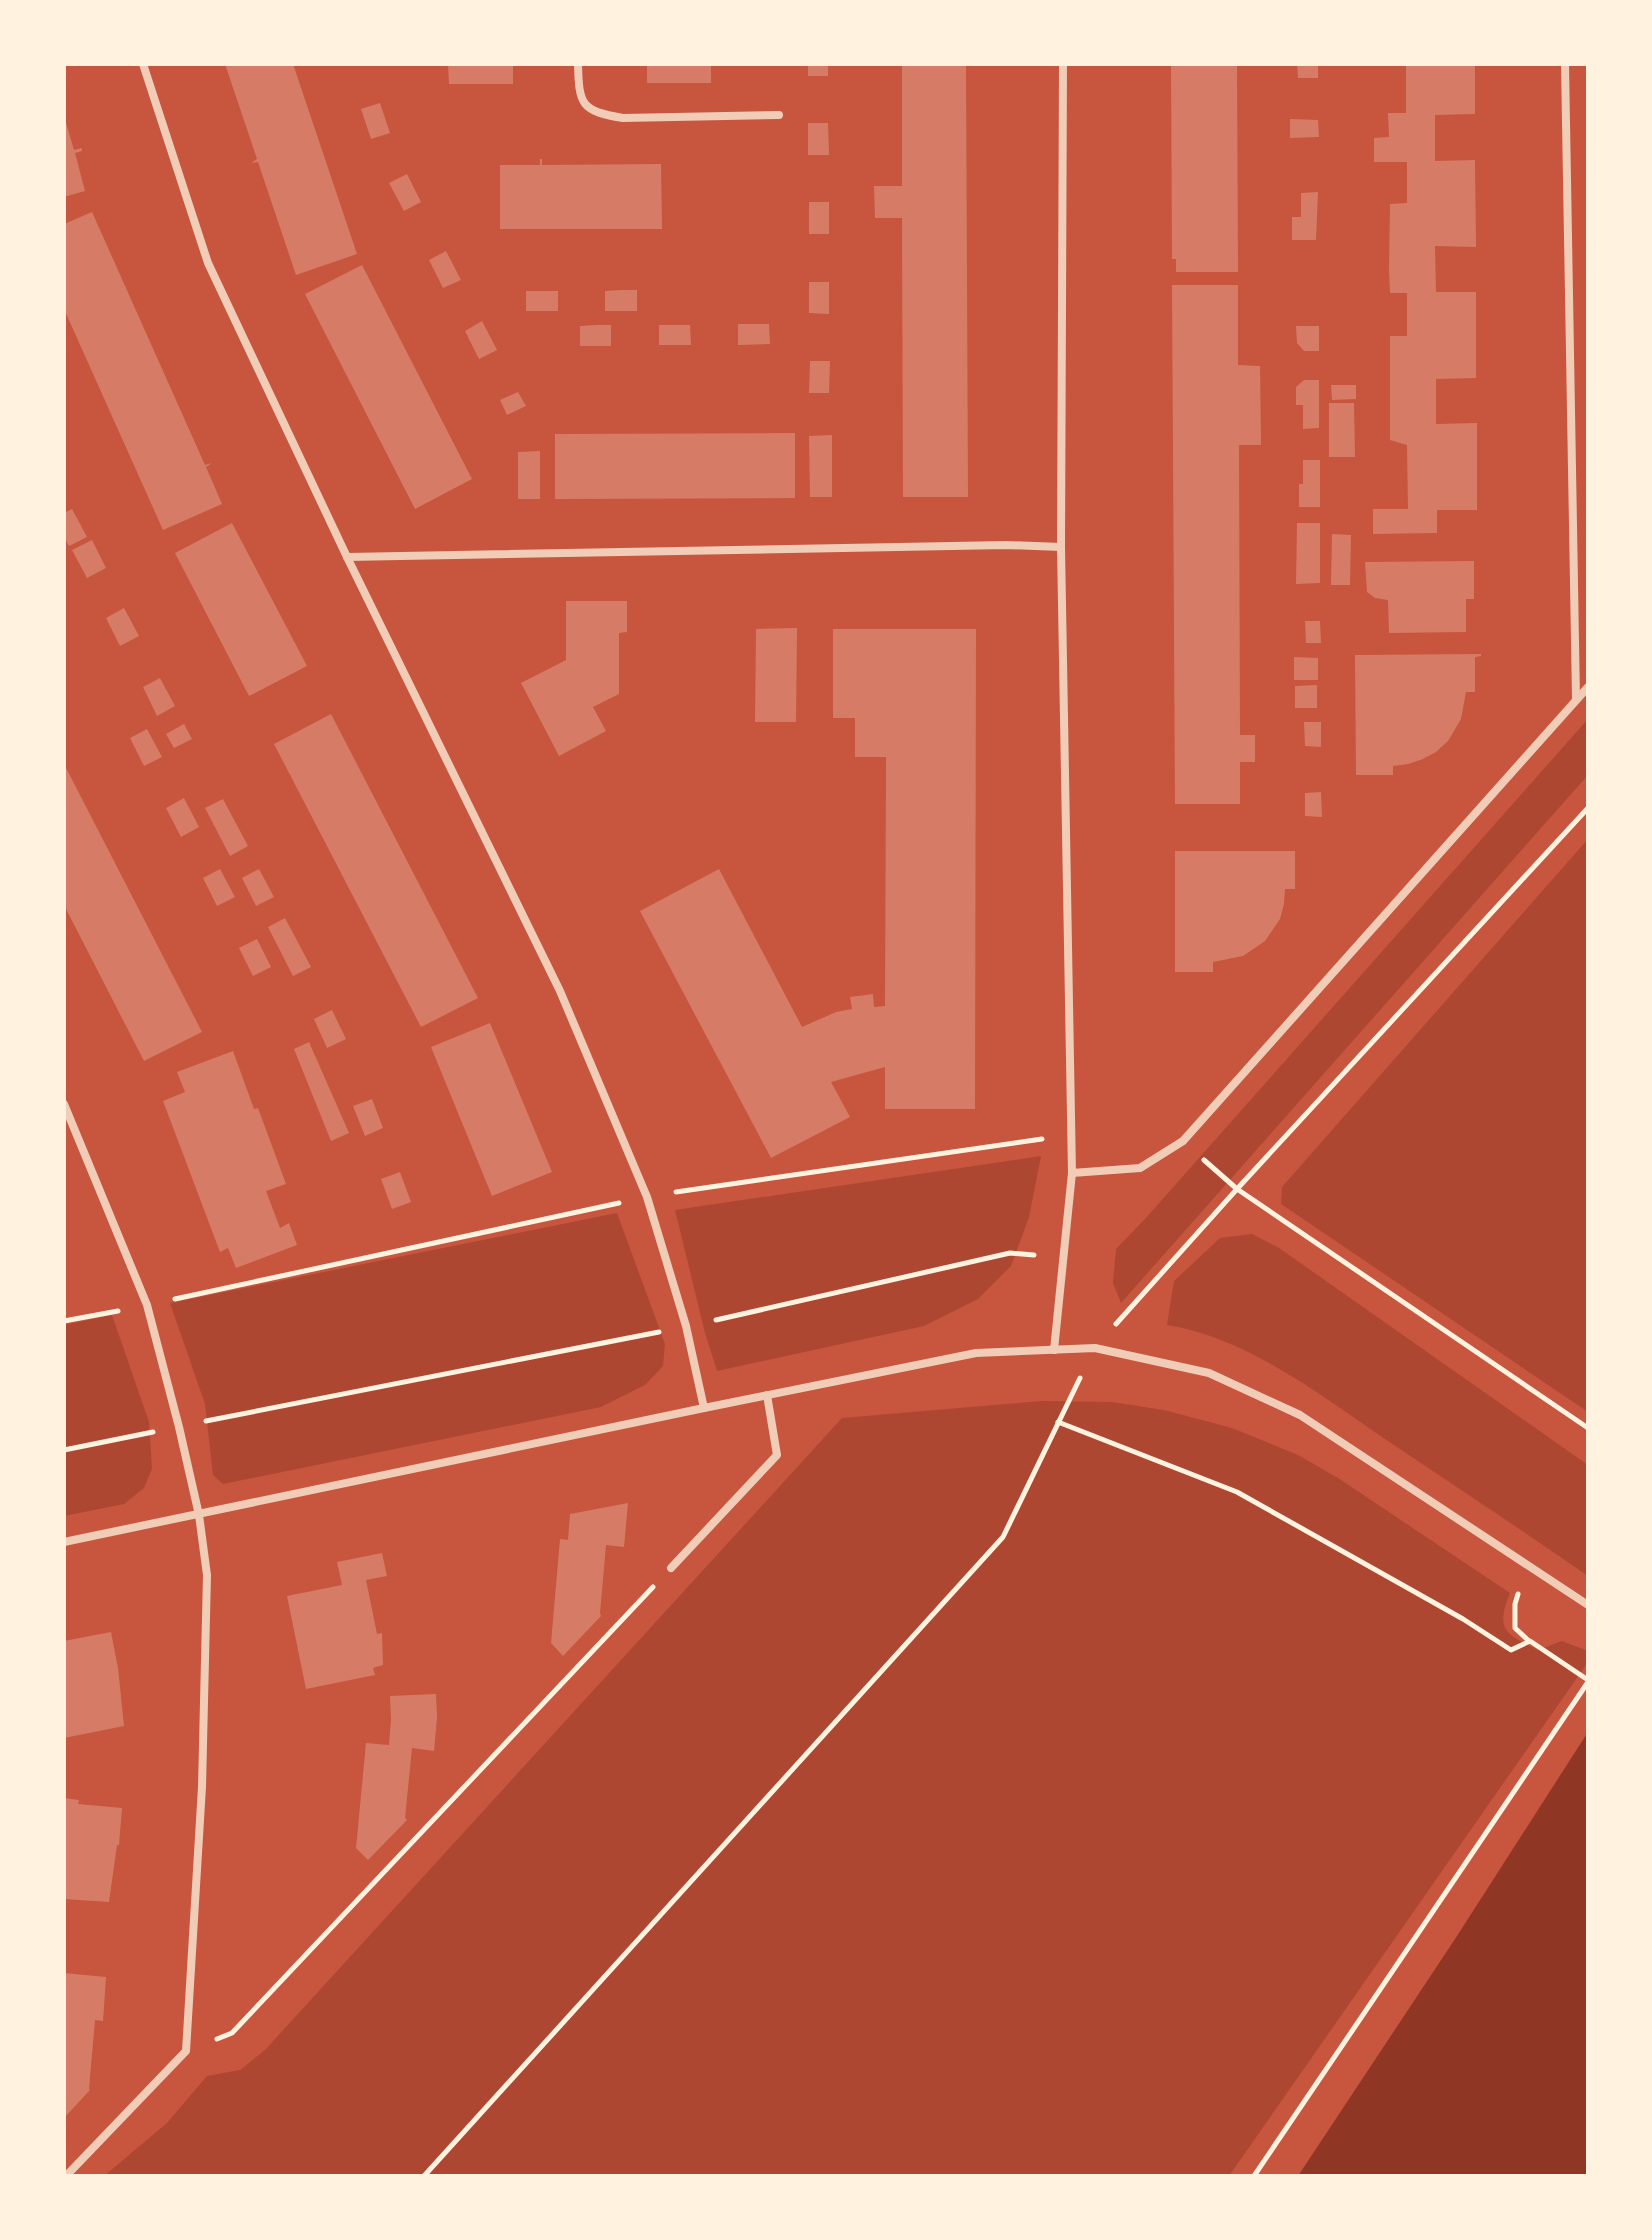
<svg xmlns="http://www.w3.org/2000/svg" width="1652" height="2240" font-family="'Roboto Condensed',sans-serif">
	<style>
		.green { fill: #ae4732 }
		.water { fill: #8f3625 }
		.building { fill: #d67c66 }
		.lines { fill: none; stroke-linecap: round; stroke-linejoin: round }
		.path { stroke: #fff3e0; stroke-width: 5 }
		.minor { stroke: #f1ccb7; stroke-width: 8 }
	</style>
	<rect width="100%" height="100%" fill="#c8553d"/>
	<g class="green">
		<polygon points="1588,719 1588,775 1121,1303 1113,1283 1116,1249 1145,1219"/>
		<polygon points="1588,839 1588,1412 1281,1204 1282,1187"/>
		<polygon points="1041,1156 1029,1217 1011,1266 978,1299 924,1326 717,1371 705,1333 675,1210"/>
		<polygon points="617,1213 665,1344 663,1366 645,1385 601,1407 223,1484 213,1475 205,1404 170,1303"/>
		<path d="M1252 1234 1279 1248 1588 1465V1576C1523 1531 1457 1487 1391 1443 1323 1397 1249 1338 1167 1325L1174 1281 1220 1238Z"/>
		<polygon points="112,1315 149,1422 152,1469 144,1488 124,1504 64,1516 64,1325"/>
		<path d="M1041 1401 1112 1402 1164 1410 1232 1428 1298 1455 1338 1478 1510 1593C1495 1630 1505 1634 1538 1650L1562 1641 1588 1651V1662L1229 2176H104L167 2123 207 2076 240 2070 265 2050 842 1418Z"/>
	</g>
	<polygon class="water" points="1588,1732 1588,2176 1298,2176 1457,1936"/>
	<g class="building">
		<polygon points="225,64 293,64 357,254 296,275 258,162 251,163 257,159"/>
		<polygon points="448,64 513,64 513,84 449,84"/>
		<rect x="647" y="64" width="64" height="19"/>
		<rect x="808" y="64" width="20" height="12"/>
		<polygon points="902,64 966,64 968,497 903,497 902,218 875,218 874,186 902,186"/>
		<polygon points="1171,64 1237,64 1238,272 1176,272 1176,259 1172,259"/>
		<polygon points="1297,64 1318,64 1318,78 1298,78"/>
		<polygon points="1406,64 1475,64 1475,114 1435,115 1435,161 1475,160 1476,247 1435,246 1436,292 1476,292 1476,378 1436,379 1436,424 1477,423 1477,510 1437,510 1437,533 1373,534 1373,509 1408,509 1407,445 1390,440 1390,336 1407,336 1407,293 1390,293 1389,270 1390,204 1407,203 1407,162 1374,162 1374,138 1389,137 1388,113 1406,113"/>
		<polygon points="380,103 390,133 371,139 361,109"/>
		<polygon points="64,116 74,150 82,148 82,151 75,153 85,191 64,197"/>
		<polygon points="1290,119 1318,120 1319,137 1290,138"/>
		<polygon points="808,123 828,123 829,155 808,155"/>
		<polygon points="540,159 542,159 542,165 661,164 662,229 500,229 500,165 540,165"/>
		<polygon points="407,174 421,202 404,211 389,183"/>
		<polygon points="1318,192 1316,240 1292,240 1292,217 1301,217 1301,193"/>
		<rect x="809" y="202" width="20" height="32"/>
		<polygon points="92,212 205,465 212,463 206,467 222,504 163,530 64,309 64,224"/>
		<polygon points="446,251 461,280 443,288 429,260"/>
		<polygon points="362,265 472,479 415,509 305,294"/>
		<polygon points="809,282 829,282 829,314 809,313"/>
		<polygon points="1172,285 1238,285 1238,365 1260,366 1261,445 1239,445 1240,735 1255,735 1255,762 1240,762 1240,804 1175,804"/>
		<polygon points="621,290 637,290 637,311 605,311 605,291"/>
		<rect x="526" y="291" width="32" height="20"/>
		<polygon points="482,321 497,350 479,359 465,331"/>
		<polygon points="738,324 769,324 770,344 738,345"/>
		<polygon points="596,325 611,325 611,346 580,346 580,326"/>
		<polygon points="659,325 690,325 691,345 659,345"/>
		<polygon points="1296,326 1319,326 1319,351 1304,351 1297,343"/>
		<polygon points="810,361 830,361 829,393 809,393"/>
		<polygon points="1304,380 1319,380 1319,428 1303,429 1303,405 1296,405 1296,387"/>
		<polygon points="1331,385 1356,385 1356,399 1332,400"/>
		<polygon points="518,392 526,406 507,415 500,400"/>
		<polygon points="1329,403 1354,403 1355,457 1329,457"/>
		<polygon points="795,433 795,498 555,499 555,434"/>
		<polygon points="832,435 832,497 810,497 809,436"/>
		<polygon points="540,451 540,499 518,499 518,452"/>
		<polygon points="1303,460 1320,460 1320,507 1299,507 1299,484 1303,484"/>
		<polygon points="72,509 87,537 69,546 64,537 64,513"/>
		<polygon points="232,523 307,666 249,696 175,553"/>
		<polygon points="1297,523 1320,523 1320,583 1296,584"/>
		<polygon points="1332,534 1351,535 1350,585 1331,585"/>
		<polygon points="92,540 106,568 87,578 72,550"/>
		<polygon points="1474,561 1474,599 1466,599 1466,632 1389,633 1388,600 1375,598 1367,592 1365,562"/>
		<polygon points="566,601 627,601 627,632 619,633 619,694 593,707 606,731 559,756 521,683 566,660"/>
		<polygon points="124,608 139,636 120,646 106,618"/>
		<polygon points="1305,621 1320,621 1321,643 1306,643"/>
		<polygon points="797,628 796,722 755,722 756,629"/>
		<polygon points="833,629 976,629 975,1109 885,1109 885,1067 831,1082 850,1117 771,1158 640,911 719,869 802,1027 836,1012 852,1009 850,997 873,994 874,1007 885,1006 886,757 855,757 855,718 833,718"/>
		<polygon points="1481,654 1481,656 1475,657 1475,692 1466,692 1461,719 1448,741 1436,752 1423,759 1408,764 1393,766 1393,775 1356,775 1355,655"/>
		<polygon points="1294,657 1318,658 1318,680 1294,680"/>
		<polygon points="160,678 175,706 157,716 143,687"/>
		<polygon points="1317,685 1317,708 1295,708 1295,686"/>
		<polygon points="331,714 478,998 421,1027 274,744"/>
		<polygon points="1304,722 1321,722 1321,747 1305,746"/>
		<polygon points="184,724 192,739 174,748 166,734"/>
		<polygon points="147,729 162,757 144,766 130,738"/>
		<polygon points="64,764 202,1032 144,1061 64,905"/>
		<polygon points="1321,792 1322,817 1305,816 1305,793"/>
		<polygon points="184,798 199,827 181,837 166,808"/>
		<polygon points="223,799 248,846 230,856 205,808"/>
		<polygon points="1175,851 1295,851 1295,889 1285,889 1284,904 1280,919 1265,941 1243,956 1213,962 1213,972 1175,972"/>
		<polygon points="220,869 235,897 217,906 203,878"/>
		<polygon points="259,869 274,897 256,906 242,878"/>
		<polygon points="285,918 311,967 293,976 268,927"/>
		<polygon points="257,939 271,967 253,976 239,948"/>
		<polygon points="332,1010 346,1039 327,1048 314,1019"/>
		<polygon points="490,1023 552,1172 492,1196 431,1047"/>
		<polygon points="309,1042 349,1133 331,1141 294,1049"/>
		<polygon points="233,1051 254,1109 258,1108 286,1184 266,1191 280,1228 289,1223 297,1245 236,1268 228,1248 220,1252 163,1101 185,1092 177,1072"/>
		<polygon points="372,1099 383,1128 365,1136 353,1106"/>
		<polygon points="400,1172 411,1202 392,1209 381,1179"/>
		<polygon points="628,1503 624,1547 606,1545 600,1613 601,1616 563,1656 551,1643 560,1539 568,1540 570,1514"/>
		<polygon points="382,1553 387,1576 366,1580 377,1634 382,1633 383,1665 373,1668 375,1675 306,1689 287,1596 342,1585 337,1562"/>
		<polygon points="111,1632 118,1668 124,1726 64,1738 64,1641"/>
		<polygon points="436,1694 437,1718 434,1751 412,1748 405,1818 407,1820 368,1860 356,1848 366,1743 389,1745 391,1719 390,1696"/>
		<polygon points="64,1798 79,1800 78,1804 122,1808 119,1845 117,1845 109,1902 64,1899"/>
		<polygon points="64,1973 106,1977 103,2021 95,2020 89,2089 90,2090 64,2118"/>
	</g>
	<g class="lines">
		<g class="path">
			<polyline points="1204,1160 1237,1189 1588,1428"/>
			<polyline points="676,1192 1042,1139"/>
			<polyline points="175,1299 619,1203"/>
			<polyline points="716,1320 1010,1253 1034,1255"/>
			<polyline points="64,1321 118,1311"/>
			<polyline points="1116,1324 1237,1189 1588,808"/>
			<polyline points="206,1421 659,1332"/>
			<polyline points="1058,1422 1237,1492 1463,1619 1511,1650 1530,1641 1588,1680"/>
			<polyline points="64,1450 153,1432"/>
			<polyline points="1518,1594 1515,1604 1515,1628 1529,1641"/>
			<polyline points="217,2039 232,2033 653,1587"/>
			<polyline points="424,2176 1003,1537 1080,1378"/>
			<polyline points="1254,2176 1588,1682"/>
		</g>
		<g class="minor">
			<polyline points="143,64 208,263 347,557 560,991 647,1197 686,1326 704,1408"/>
			<path d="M578 64C579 105 581 111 623 118L779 115"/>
			<polyline points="1565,64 1576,699"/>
			<polyline points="347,557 1006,545 1061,547"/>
			<polyline points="64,1104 147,1305 179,1427 199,1515 207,1575 202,1787 186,2051 66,2176"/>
			<polyline points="1072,1173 1140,1168 1183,1141 1588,687"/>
			<polyline points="1054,1350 1072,1173 1061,547 1063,64"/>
			<polyline points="64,1542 704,1408 976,1353 1095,1348 1209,1373 1300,1415 1588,1605"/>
			<polyline points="671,1568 777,1455 767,1395"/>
		</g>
	</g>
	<rect width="1652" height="2240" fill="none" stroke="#fff3e0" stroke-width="132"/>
</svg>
